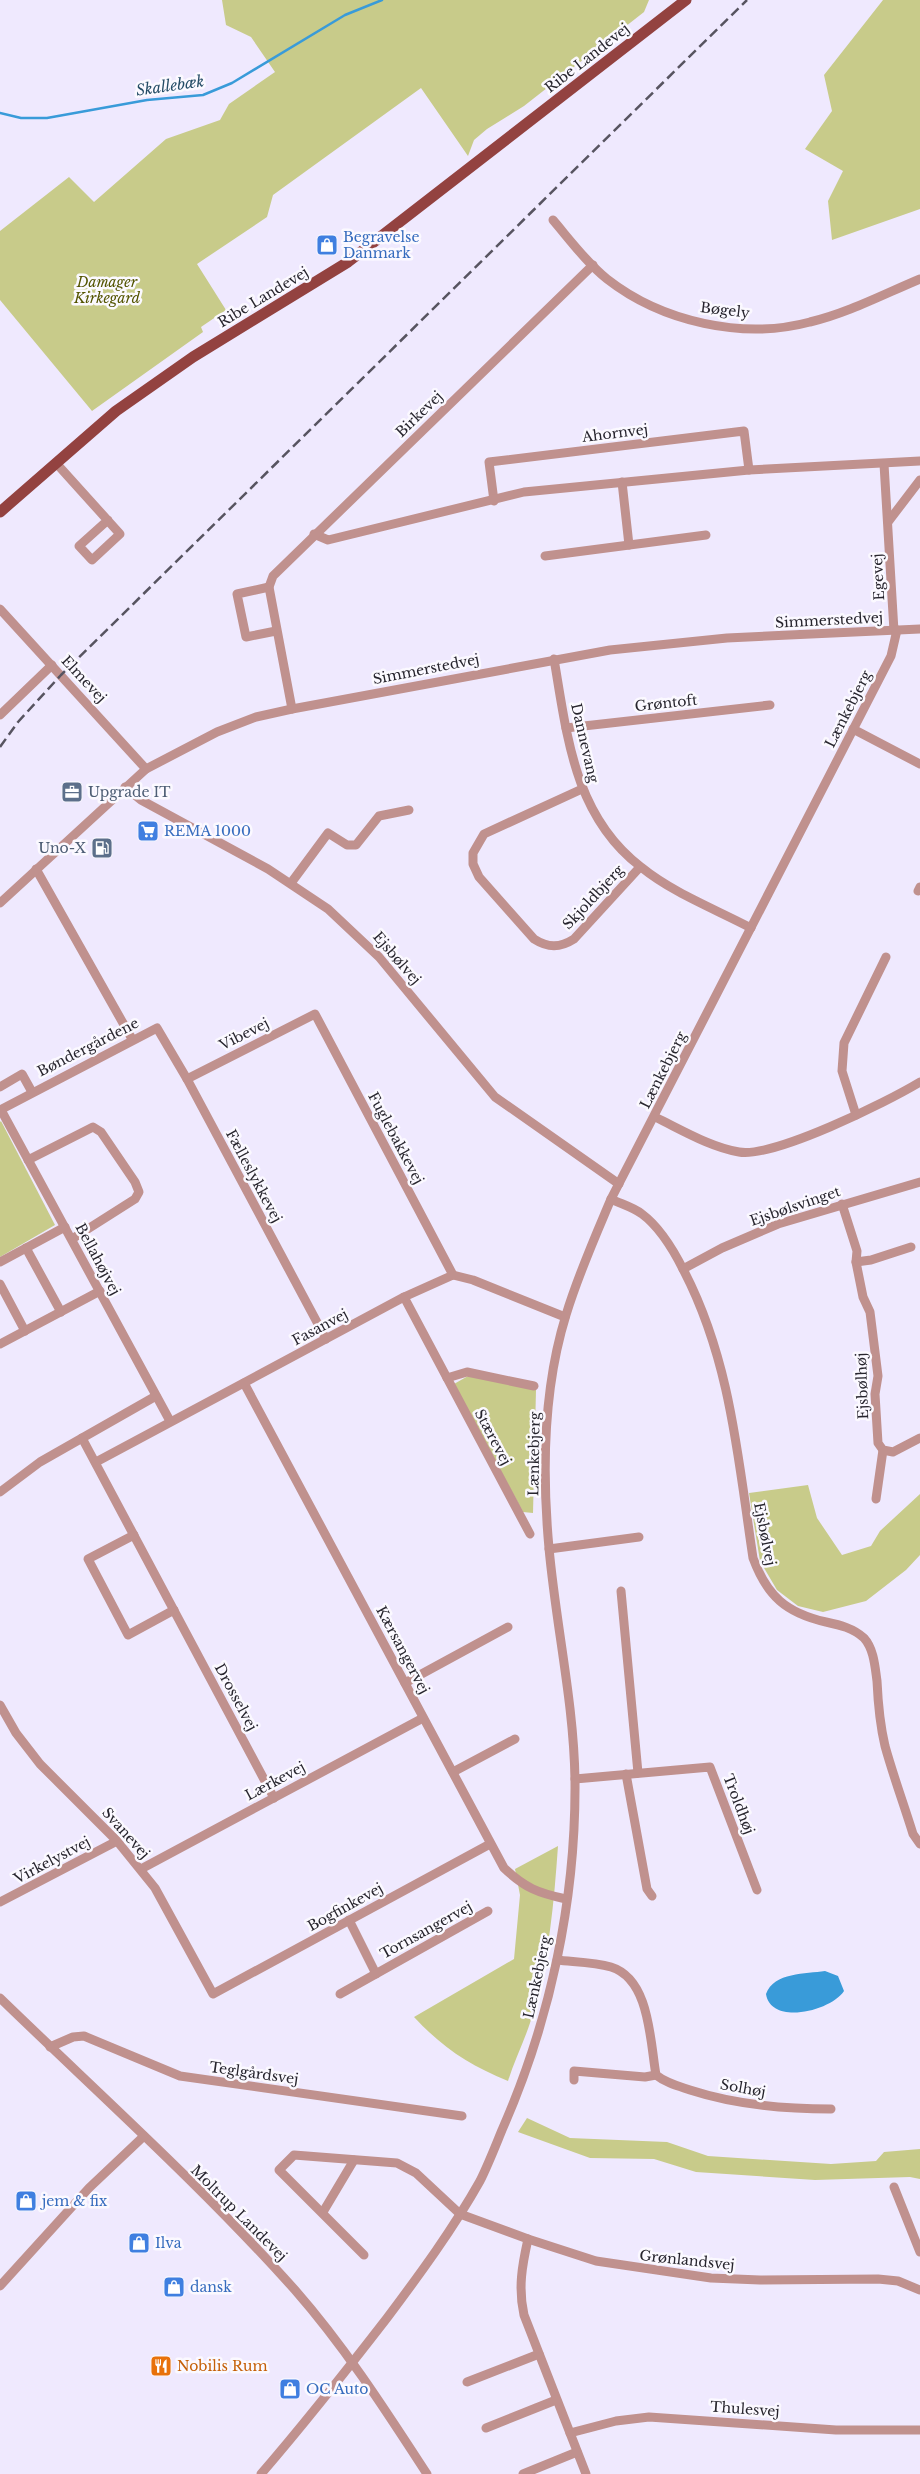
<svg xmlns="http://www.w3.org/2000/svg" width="920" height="2474" font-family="'Libre Baskerville',serif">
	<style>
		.green { fill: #c8cb8a }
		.water { fill: #399bd9 }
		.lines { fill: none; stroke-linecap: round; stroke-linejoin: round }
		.stream { stroke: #399bd9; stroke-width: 2.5 }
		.minor { stroke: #c0918e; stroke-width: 9 }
		.major { stroke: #934240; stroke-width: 11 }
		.rail { stroke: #575460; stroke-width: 2.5; stroke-dasharray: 10 5; stroke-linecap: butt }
		.labels { text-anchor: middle; stroke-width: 5; stroke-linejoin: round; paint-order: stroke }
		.street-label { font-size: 14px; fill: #27252e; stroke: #fbf9ff }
		.shop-label { font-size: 14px; fill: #366cbe; stroke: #fbf9ff; text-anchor: start }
		.park-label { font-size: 14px; font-style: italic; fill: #535400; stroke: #fbf9ff }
		.service-label { font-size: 14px; fill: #4e5e75; stroke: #fbf9ff; text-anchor: start }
		.food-label { font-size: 14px; fill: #c56008; stroke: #fbf9ff; text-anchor: start }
		.water-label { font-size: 15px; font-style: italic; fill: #244c66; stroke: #fbf9ff }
	</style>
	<rect width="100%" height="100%" fill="#efe9fe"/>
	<g class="green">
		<polygon points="222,0 649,0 644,12 524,106 487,129 474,140 468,156 421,88 273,195 267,217 197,264 226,310 201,327 203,332 92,411 0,300 0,231 69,177 94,202 166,139 220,120 229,104 275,72 251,37 226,25"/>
		<polygon points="883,0 920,0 920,209 832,240 828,201 843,171 805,149 832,111 824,75"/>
		<polygon points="1,1121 55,1225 0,1257 0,1122"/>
		<polygon points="468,1376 536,1390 533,1513 523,1512 454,1384"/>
		<polygon points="808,1485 817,1518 842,1555 871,1546 880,1531 920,1494 920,1555 906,1570 866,1601 823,1612 798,1606 777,1590 760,1561 749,1493"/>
		<path d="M558 1846C554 1902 549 1959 533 2013 527 2036 515 2058 508 2081 469 2065 443 2048 414 2017L514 1959 520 1895 515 1869Z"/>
		<polygon points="527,2118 570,2138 667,2142 708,2156 831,2164 876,2161 884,2152 920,2149 920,2179 910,2177 815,2180 696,2172 654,2159 590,2158 518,2132"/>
	</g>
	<path class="water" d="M825 1971 838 1976 844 1991C831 2011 771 2026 766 1994 774 1972 806 1974 825 1971Z"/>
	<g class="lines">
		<polyline class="stream" points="0,113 21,118 47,118 147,100 203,95 232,83 345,15 382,0"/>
		<g class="minor">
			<path d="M553 220C570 240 587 263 607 279 662 322 743 340 810 322 848 313 884 294 920 279"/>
			<polyline points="56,463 120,534 92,560 79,546 108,520"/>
			<polyline points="884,464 894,631"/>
			<polyline points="622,482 629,545"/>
			<polyline points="494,501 489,462 744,431 749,470"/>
			<polyline points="888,522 920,480"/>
			<polyline points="314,534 328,540 524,492 749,470 920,461"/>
			<polyline points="545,556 706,535"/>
			<polyline points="269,587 237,594 246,637 276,631"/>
			<polyline points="0,609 146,769"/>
			<path d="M554 659C567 735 574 816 641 867 673 893 715 909 751 928"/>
			<polyline points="292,709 269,587 273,576 593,265"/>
			<polyline points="0,715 52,665"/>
			<polyline points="566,728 770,705"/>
			<polyline points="853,729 920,764"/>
			<polyline points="125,787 141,800 268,869 328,909 379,957 495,1097 619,1184"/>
			<path d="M582 789 484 834 473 853V864L479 877 534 939C548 948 560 948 574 939L640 867"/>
			<polyline points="36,869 132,1039"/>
			<polyline points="291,883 328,833 347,845 356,845 379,816 409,810"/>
			<polyline points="918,891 920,887"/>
			<polyline points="0,903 146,769 217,732 256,717 292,709 610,650 727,638 920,629"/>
			<polyline points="187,1079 315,1014 453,1275"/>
			<polyline points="0,1087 22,1074 32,1092"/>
			<polyline points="0,1110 157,1028 187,1079 326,1339"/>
			<polyline points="1,1110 170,1421"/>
			<polyline points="856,1115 842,1071 844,1043 886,957"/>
			<path d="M655 1117C682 1130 710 1147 739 1152 774 1158 887 1102 920 1082"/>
			<polyline points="28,1160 93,1127 101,1132 135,1182 139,1192 135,1199 72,1239"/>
			<path d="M611 1199C621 1204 633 1207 642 1214 661 1228 674 1251 684 1271 731 1362 738 1459 753 1558 767 1596 786 1613 826 1622 840 1625 853 1628 864 1638 874 1649 875 1667 877 1681 878 1703 880 1725 885 1746 893 1775 904 1805 913 1834L920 1844"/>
			<polyline points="842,1204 857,1251 856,1262 863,1297 870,1312 878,1376 875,1394 878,1443 883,1450 893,1452 920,1438"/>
			<polyline points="26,1248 61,1312"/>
			<polyline points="0,1262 65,1227"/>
			<polyline points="856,1262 871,1260 911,1247"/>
			<polyline points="683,1269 722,1248 778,1224 920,1182"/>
			<polyline points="0,1284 25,1331"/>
			<polyline points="404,1297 530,1534"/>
			<polyline points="0,1344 100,1291"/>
			<polyline points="447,1378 467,1372 534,1386"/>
			<path d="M244 1383 504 1868C525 1888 538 1893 566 1899"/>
			<polyline points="82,1438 274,1798"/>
			<polyline points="96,1462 404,1297 453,1275 473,1280 565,1317"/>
			<polyline points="0,1492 40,1462 156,1396"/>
			<polyline points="876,1499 883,1450"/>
			<polyline points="134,1535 88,1559 128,1635 174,1610"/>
			<polyline points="549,1549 639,1537"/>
			<polyline points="621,1591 638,1773"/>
			<polyline points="405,1683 508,1627"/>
			<polyline points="0,1705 16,1733 40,1764 117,1841 155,1888 213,1994 490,1844"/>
			<polyline points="453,1772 515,1739"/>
			<polyline points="626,1774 647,1889 652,1896"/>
			<polyline points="575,1779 710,1767 757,1890"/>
			<polyline points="141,1869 423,1718"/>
			<polyline points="0,1902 117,1841"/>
			<polyline points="349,1920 376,1974"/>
			<path d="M557 1960C574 1962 594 1962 611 1967 650 1979 650 2041 656 2075 666 2083 678 2086 690 2090 736 2105 783 2109 831 2109"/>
			<polyline points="340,1994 488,1911"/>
			<path d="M0 1998C99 2094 203 2187 295 2290 345 2347 386 2411 427 2474"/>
			<polyline points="50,2047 73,2037 84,2036 180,2076 462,2116"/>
			<polyline points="574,2080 574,2071 645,2077 656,2075"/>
			<polyline points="894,2187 920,2252"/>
			<polyline points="323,2212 354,2160"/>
			<path d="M528 2239C522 2266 518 2288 524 2315L586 2474"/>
			<polyline points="364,2255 279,2170 294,2155 397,2163 416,2173 460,2214 528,2239 596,2261 711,2278 760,2280 878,2279 898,2281 920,2290"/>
			<polyline points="0,2286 89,2188 144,2136"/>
			<polyline points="467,2382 539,2354"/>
			<polyline points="486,2428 556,2400"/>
			<polyline points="570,2433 616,2421 649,2417 836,2430 920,2430"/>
			<path d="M261 2474C305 2423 346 2371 387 2318 420 2274 453 2229 480 2181 488 2165 495 2147 502 2130 550 2021 576 1901 575 1781 574 1703 556 1626 549 1548 542 1472 543 1389 566 1315 578 1275 595 1237 611 1199L891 656 897 630"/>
			<polyline points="523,2474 577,2452"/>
		</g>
		<polyline class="major" points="0,512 116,411 193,357 348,262 686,0"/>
		<polyline class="rail" points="0,747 18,722 61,675 747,0"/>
	</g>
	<defs>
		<g id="shop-square" transform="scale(1.125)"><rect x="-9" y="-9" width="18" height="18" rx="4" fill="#3f7fe0" stroke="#fbf9ff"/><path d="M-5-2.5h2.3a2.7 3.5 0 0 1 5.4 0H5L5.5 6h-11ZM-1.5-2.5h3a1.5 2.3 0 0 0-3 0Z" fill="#fff"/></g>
		<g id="office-square" transform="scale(1.125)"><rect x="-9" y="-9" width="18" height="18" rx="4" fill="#5c6f8a" stroke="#fbf9ff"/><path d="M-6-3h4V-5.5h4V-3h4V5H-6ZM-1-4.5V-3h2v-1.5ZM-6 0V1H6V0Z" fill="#fff"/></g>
		<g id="supermarket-square" transform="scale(1.125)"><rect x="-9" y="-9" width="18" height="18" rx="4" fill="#3f7fe0" stroke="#fbf9ff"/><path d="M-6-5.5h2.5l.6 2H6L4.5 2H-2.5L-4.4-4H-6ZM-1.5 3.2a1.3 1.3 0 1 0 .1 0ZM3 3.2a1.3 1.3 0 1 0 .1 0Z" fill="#fff"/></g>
		<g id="fuel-square" transform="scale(1.125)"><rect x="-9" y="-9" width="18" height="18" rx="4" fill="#5c6f8a" stroke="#fbf9ff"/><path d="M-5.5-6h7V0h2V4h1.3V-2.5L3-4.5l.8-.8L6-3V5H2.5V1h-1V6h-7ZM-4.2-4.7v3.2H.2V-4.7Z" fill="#fff"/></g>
		<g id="restaurant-square" transform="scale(1.125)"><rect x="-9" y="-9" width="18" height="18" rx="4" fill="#e8710a" stroke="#fbf9ff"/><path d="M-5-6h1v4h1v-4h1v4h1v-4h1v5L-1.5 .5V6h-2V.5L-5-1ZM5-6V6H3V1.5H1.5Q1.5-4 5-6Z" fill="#fff"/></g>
	</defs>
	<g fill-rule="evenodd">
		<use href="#shop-square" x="327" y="245"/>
		<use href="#office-square" x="72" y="792"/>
		<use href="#supermarket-square" x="148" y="831"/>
		<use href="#fuel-square" x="102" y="848"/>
		<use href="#shop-square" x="26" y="2201"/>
		<use href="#shop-square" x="139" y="2243"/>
		<use href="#shop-square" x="174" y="2287"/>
		<use href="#restaurant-square" x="161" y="2366"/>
		<use href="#shop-square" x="290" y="2389"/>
	</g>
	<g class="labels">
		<g class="street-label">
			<text transform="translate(587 58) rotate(-38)" y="5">Ribe Landevej</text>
			<text transform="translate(263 297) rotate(-31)" y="5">Ribe Landevej</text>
			<text transform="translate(725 310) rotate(7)" y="5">Bøgely</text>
			<text transform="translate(419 414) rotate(-44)" y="5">Birkevej</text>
			<text transform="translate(615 433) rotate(-7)" y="5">Ahornvej</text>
			<text transform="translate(878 577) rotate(-93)" y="5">Egevej</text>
			<text transform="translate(829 620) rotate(-3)" y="5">Simmerstedvej</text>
			<text transform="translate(426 669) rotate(-11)" y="5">Simmerstedvej</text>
			<text transform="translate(84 679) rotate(47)" y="5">Elmevej</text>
			<text transform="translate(666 703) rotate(-6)" y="5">Grøntoft</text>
			<text transform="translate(848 709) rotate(-63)" y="5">Lænkebjerg</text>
			<text transform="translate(585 743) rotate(77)" y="5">Dannevang</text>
			<text transform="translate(593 897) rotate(-47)" y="5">Skjoldbjerg</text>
			<text transform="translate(397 958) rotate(49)" y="5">Ejsbølvej</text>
			<text transform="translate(244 1034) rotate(-27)" y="5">Vibevej</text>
			<text transform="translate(88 1047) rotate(-27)" y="5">Bøndergårdene</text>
			<text transform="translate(663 1070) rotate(-63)" y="5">Lænkebjerg</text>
			<text transform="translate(396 1138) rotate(62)" y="5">Fuglebakkevej</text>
			<text transform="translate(254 1176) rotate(62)" y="5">Fælleslykkevej</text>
			<text transform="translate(795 1206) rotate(-19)" y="5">Ejsbølsvinget</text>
			<text transform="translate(98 1259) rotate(62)" y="5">Bellahøjvej</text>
			<text transform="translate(320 1327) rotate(-28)" y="5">Fasanvej</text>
			<text transform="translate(862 1386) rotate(-92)" y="5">Ejsbølhøj</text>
			<text transform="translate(493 1437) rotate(62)" y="5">Stærevej</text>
			<text transform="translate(534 1454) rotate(-89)" y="5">Lænkebjerg</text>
			<text transform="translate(765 1534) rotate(79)" y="5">Ejsbølvej</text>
			<text transform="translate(403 1650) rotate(62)" y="5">Kærsangervej</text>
			<text transform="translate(236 1697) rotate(62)" y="5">Drosselvej</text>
			<text transform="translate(275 1781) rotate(-28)" y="5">Lærkevej</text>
			<text transform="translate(739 1804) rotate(69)" y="5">Troldhøj</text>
			<text transform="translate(126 1833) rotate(48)" y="5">Svanevej</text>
			<text transform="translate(52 1860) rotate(-28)" y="5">Virkelystvej</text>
			<text transform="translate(345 1907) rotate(-29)" y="5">Bogfinkevej</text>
			<text transform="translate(426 1930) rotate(-29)" y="5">Tornsangervej</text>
			<text transform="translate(537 1977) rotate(-78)" y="5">Lænkebjerg</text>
			<text transform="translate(254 2073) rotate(8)" y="5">Teglgårdsvej</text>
			<text transform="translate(743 2088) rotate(10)" y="5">Solhøj</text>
			<text transform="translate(239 2213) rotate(45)" y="5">Moltrup Landevej</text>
			<text transform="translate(687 2260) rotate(6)" y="5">Grønlandsvej</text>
			<text transform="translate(745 2409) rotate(4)" y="5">Thulesvej</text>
		</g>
		<g class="shop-label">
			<text x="343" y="242">Begravelse<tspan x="343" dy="16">Danmark</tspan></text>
			<text x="164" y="836">REMA 1000</text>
			<text x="42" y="2206">jem &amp; fix</text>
			<text x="155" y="2248">Ilva</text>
			<text x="190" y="2292">dansk</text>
			<text x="306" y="2394">OC Auto</text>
		</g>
		<g class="park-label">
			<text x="107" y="287">Damager<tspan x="107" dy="16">Kirkegård</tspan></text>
		</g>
		<g class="service-label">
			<text x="88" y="797">Upgrade IT</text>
			<text x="86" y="853" text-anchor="end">Uno-X</text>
		</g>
		<g class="food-label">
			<text x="177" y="2371">Nobilis Rum</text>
		</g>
		<g class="water-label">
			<text transform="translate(170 86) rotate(-8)" y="5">Skallebæk</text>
		</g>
	</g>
</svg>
